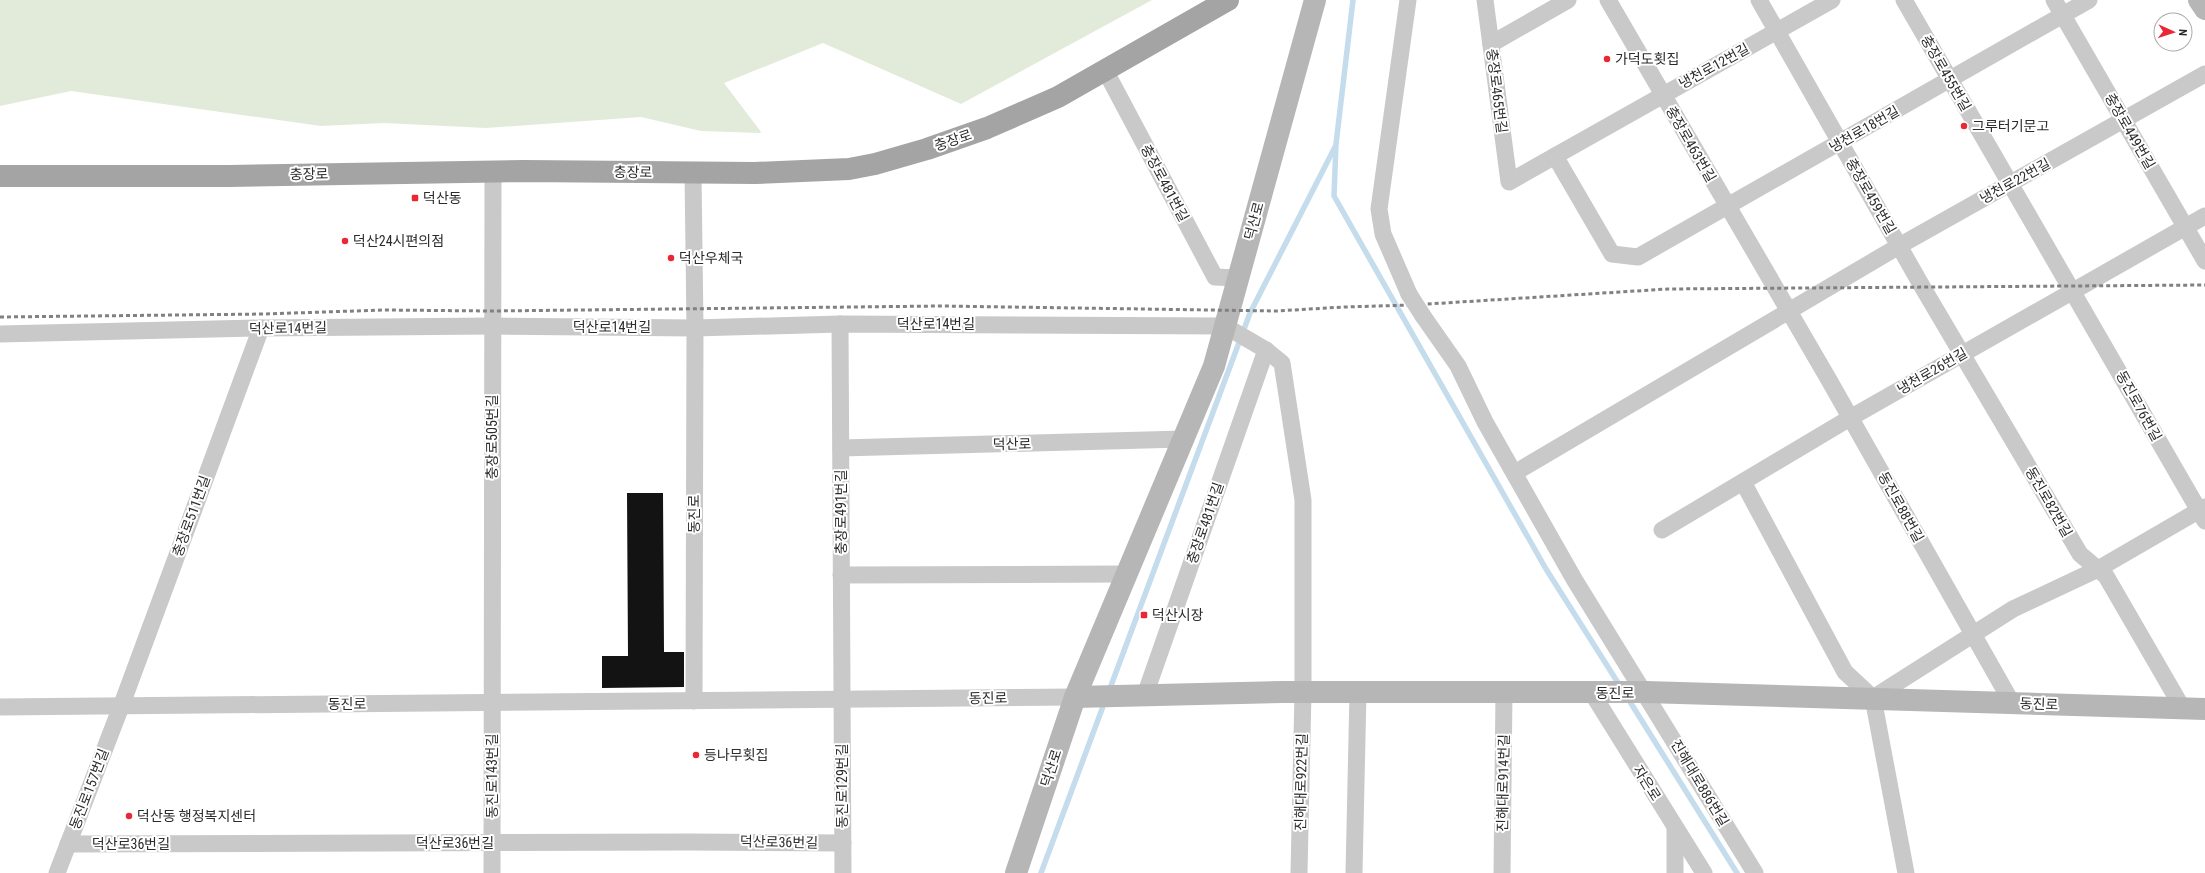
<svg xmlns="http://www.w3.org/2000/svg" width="2205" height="873" font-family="'Roboto Condensed','Noto Sans KR',sans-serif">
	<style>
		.green { fill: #e2ebd9 }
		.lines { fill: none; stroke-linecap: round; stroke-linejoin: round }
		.stream { stroke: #c4dcec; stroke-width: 5.5 }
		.building { fill: #131313 }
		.street { stroke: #c9c9c9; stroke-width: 17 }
		.secondary { stroke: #b6b6b6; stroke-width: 22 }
		.primary { stroke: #a4a4a4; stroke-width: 22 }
		.rail { stroke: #818181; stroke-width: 3; stroke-dasharray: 4 3; stroke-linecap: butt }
		.street-bridge { stroke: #c9c9c9; stroke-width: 17 }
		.poi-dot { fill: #ea2835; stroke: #fff; stroke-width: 1.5 }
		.labels { text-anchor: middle; stroke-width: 4; stroke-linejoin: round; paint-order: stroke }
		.poi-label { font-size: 14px; fill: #2c2c2c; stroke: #fff; text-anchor: start }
		.street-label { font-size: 14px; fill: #2c2c2c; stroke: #fff }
	</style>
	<rect width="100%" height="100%" fill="#fff"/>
	<polygon class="green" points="0,0 1152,0 961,104 823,43 724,83 761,132 760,133 701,131 641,117 486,128 384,123 321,126 71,91 0,106"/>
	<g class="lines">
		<g class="stream">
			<polyline points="1353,0 1336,144 1334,196 1546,569 1620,686"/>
			<polyline points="1109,691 1250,313 1335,147"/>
			<polyline points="1627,697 1737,873"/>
			<polyline points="1041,873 1105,701"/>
		</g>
	</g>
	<polygon class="building" points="627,493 663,493 664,652 684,652 684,687 602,688 602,656 628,656"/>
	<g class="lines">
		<g class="street">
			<polyline points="1408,0 1379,209 1383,234 1409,294"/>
			<polyline points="1485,0 1509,182 1832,0"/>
			<polyline points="1608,0 1829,380 2012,703"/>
			<polyline points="1759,0 1923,288 2080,554 2106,576 2183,709"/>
			<polyline points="1904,0 2205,521"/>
			<polyline points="2054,0 2205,261"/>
			<polyline points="1491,44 1568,0"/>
			<polyline points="1105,70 1215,277 1238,278"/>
			<polyline points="1555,156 1612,254 1638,257 2089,0"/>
			<polyline points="693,173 695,328 694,701"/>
			<polyline points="1423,316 1458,366 1485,422 1574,579 1755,873"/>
			<polyline points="840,324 843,873"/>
			<polyline points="0,334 261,328 492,326 695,328 840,324 1225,326 1266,350 1282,363 1303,500 1303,692 1299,873"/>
			<polyline points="841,448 1183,439"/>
			<polyline points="1523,468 1899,246 2205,74"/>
			<polyline points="1743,482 1845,672 1873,698"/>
			<polyline points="1662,530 1850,418 2205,216"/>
			<polyline points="841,575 1125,574"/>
			<polyline points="1592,693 1704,873"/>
			<polyline points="1145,695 1266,350"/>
			<polyline points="1873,698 2013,609 2098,569 2205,507"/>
			<polyline points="1873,698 1906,873"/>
			<polyline points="0,707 1075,697"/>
			<polyline points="1675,828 1675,873"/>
			<polyline points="68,844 690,842 843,843"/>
			<polyline points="57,873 122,704 261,328"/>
			<polyline points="492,873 493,172"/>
			<polyline points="1354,873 1358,692"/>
			<polyline points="1502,873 1504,692"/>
		</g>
		<g class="secondary">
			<polyline points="2199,0 2205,9"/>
			<polyline points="1075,697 1283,692 1646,692 2205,709"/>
			<polyline points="1016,873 1075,697 1214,366 1315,0"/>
		</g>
		<polyline class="primary" points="0,176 229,176 523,171 755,173 849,169 875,164 927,149 987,128 1026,111 1058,97 1228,0"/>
		<polyline class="rail" points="0,317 264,314 384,310 492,311 942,306 1276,311 1344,307 1412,305 1668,289 2205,285"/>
		<polyline class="street-bridge" points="1409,294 1423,316"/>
	</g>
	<g class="poi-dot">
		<circle cx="1607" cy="59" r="4"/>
		<circle cx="1964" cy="126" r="4"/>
		<rect x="411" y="194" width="8" height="8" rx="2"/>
		<circle cx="345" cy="241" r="4"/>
		<circle cx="671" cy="258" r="4"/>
		<rect x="1140" y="611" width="8" height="8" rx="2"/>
		<circle cx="696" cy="755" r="4"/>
		<circle cx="129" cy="816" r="4"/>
	</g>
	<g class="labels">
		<g class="poi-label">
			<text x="1615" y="64">가덕도횟집</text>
			<text x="1972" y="131">그루터기문고</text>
			<text x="423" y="203">덕산동</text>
			<text x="353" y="246">덕산24시편의점</text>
			<text x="679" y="263">덕산우체국</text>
			<text x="1152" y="620">덕산시장</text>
			<text x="704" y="760">등나무횟집</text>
			<text x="137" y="821">덕산동 행정복지센터</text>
		</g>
		<g class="street-label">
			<text transform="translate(1714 66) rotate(-29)" y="5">냉천로12번길</text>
			<text transform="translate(1946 73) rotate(60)" y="5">충장로455번길</text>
			<text transform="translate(1497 91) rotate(83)" y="5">충장로465번길</text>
			<text transform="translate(1864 129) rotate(-30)" y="5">냉천로18번길</text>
			<text transform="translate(2130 131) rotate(60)" y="5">충장로449번길</text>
			<text transform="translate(953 140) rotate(-19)" y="5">충장로</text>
			<text transform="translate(1691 144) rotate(60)" y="5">충장로463번길</text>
			<text transform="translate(633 172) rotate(1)" y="5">충장로</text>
			<text transform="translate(309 174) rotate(-1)" y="5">충장로</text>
			<text transform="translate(2015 181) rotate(-29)" y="5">냉천로22번길</text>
			<text transform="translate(1165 183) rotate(62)" y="5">충장로481번길</text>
			<text transform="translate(1871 196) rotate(60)" y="5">충장로459번길</text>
			<text transform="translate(1254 221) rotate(-75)" y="5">덕산로</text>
			<text x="936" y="329">덕산로14번길</text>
			<text x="612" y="332">덕산로14번길</text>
			<text transform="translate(288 328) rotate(-1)" y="5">덕산로14번길</text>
			<text transform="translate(1932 371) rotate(-30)" y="5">냉천로26번길</text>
			<text transform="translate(2139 406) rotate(61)" y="5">동진로76번길</text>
			<text transform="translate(492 437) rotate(-90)" y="5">충장로505번길</text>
			<text transform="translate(1012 444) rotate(-1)" y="5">덕산로</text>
			<text transform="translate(2049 502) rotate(60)" y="5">동진로82번길</text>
			<text transform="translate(1901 507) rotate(61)" y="5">동진로88번길</text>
			<text transform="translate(841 512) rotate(-90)" y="5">충장로491번길</text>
			<text transform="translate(694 514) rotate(-90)" y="5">동진로</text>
			<text transform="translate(191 516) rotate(-70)" y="5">충장로511번길</text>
			<text transform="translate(1205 523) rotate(-71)" y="5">충장로481번길</text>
			<text x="1615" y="698">동진로</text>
			<text transform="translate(988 698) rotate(-1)" y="5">동진로</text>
			<text x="347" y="709">동진로</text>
			<text transform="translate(2039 704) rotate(2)" y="5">동진로</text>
			<text transform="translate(1051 768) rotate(-72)" y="5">덕산로</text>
			<text transform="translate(492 776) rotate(-90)" y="5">동진로143번길</text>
			<text transform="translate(1301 782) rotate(-89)" y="5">진해대로922번길</text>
			<text transform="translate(1503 783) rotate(-89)" y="5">진해대로914번길</text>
			<text transform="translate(1647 783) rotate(58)" y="5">자은로</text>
			<text transform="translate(1700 783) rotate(59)" y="5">진해대로886번길</text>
			<text transform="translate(842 786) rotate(-90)" y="5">동진로129번길</text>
			<text transform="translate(89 789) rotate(-69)" y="5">동진로157번길</text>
			<text transform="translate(779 842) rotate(1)" y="5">덕산로36번길</text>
			<text x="455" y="848">덕산로36번길</text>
			<text x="131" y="849">덕산로36번길</text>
		</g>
	</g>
	<g transform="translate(2173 32) rotate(93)"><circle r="19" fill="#ffffff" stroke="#ababab"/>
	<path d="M0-3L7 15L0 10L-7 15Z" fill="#ea2835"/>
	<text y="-6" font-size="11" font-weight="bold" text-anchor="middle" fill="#2c2c2c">N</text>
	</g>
</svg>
